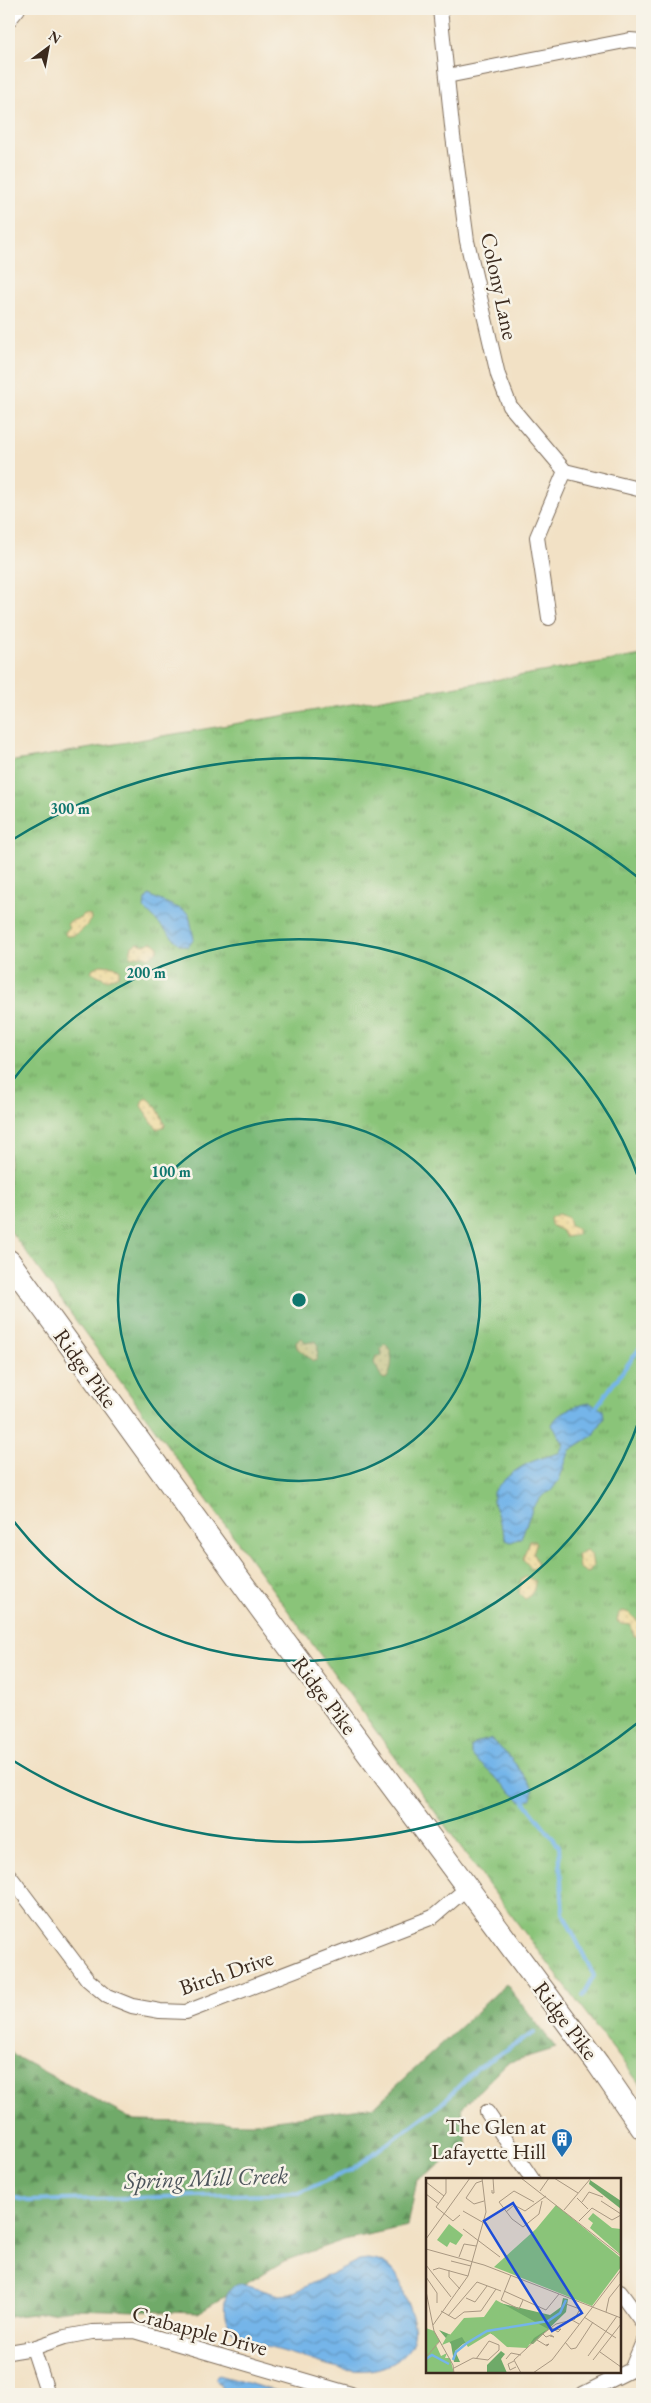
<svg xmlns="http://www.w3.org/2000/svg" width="651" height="2403" font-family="'EB Garamond',serif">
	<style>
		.grass { fill: url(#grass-tufts); stroke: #62774c }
		.forest { fill: url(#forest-firs); stroke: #556a44 }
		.sand { fill: url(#sand-dots); stroke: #94825e }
		.water { fill: url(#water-waves); stroke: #587084 }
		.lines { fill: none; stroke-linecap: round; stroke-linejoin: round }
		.stream { stroke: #75b5e9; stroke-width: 4 }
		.minor-casing { stroke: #7b6a58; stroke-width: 16 }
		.primary-casing { stroke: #7b6a58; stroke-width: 24 }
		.minor { stroke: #fff; stroke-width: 14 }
		.primary { stroke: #fff; stroke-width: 22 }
		.ring { fill: none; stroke: #0f766e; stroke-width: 2.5 }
		.labels { text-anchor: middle; stroke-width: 5; stroke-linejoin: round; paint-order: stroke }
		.street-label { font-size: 22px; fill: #3b2a1e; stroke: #f7f3e8 }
		.poi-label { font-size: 22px; fill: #3b2a1e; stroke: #f7f3e8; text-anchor: end }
		.water-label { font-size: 24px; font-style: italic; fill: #4c545b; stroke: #f7f3e8 }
		.inset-river { fill: none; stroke: #75b5e9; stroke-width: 2.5 }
		.inset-road { fill: none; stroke: #a99882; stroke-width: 1 }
		.view { fill: #1d4ed8; fill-opacity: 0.15; stroke: #1d4ed8; stroke-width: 2.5 }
		.inset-edge { fill: none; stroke: #3b2a1e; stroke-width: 2.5 }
		.centre { fill: #0f766e; stroke: #f7f3e8; stroke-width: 2.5 }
		.ring-label { font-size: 15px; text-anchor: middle; font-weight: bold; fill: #0f766e; stroke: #f7f3e8; stroke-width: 5; stroke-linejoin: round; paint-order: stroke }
	</style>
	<defs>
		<pattern id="grass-tufts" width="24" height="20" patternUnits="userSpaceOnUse" patternTransform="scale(1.25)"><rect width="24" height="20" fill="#8ac479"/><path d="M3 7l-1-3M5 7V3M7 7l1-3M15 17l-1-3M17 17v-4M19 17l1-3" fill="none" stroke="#729f63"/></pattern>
		<pattern id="forest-firs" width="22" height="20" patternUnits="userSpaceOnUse" patternTransform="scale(1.25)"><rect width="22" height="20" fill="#6faa69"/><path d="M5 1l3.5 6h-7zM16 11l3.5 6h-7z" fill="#5c8b56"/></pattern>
		<pattern id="sand-dots" width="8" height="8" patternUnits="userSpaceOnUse" patternTransform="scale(1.25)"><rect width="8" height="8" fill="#eeda9e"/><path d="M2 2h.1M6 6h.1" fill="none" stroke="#cdbb88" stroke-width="1.8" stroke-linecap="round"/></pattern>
		<pattern id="water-waves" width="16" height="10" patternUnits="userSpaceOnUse" patternTransform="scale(1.25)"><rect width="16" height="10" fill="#75b5e9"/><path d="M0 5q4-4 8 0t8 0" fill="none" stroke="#6193bc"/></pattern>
	</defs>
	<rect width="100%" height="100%" fill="#f7f3e8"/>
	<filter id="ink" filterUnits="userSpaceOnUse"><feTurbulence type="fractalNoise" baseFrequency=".02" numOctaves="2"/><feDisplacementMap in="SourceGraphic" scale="10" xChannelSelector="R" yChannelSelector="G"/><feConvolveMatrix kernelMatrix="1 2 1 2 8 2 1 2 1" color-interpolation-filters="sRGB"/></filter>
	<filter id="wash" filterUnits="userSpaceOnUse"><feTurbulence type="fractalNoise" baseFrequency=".0096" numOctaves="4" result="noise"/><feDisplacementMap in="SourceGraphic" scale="20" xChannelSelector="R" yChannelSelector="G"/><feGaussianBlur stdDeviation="1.12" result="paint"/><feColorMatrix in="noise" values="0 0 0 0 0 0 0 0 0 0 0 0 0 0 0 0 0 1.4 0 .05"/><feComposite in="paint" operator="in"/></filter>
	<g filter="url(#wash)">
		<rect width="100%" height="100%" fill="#f2e1c5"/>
		<polygon class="grass" points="642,655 642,2087 490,1887 9,1229 9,762"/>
		<polygon class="forest" points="506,1984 556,2048 507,2063 462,2108 467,2147 417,2180 408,2226 344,2240 284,2261 198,2313 73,2309 9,2317 9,2050 15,2056 135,2121 255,2123 375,2106"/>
		<g class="sand">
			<path d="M84 914 90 915 91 919C85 928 78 937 66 936L65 933 69 927 67 925 70 921 81 918Z"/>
			<polygon points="152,942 158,946 158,950 149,958 141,955 132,957 130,954 132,946 138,943 144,945"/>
			<polygon points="101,965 114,966 119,969 119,975 108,980 91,972 93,968"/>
			<path d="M147 1098C156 1103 162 1117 165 1126L157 1129 141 1106 143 1100Z"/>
			<polygon points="558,1214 568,1218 570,1226 577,1229 577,1235 566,1237 562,1231 551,1225 550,1218"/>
			<polygon points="301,1338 306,1343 316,1341 318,1346 317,1360 313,1361 297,1348 296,1341"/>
			<path d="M385 1344C394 1350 393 1371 386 1379L382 1378 374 1363 376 1356H382L381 1348Z"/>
			<polygon points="529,1541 535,1541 536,1544 533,1553 538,1565 532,1569 523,1559"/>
			<polygon points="586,1550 591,1554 593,1566 588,1573 579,1568 577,1555"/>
			<path d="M526 1577 535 1581C535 1589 533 1594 525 1599L519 1593 521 1580Z"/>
			<polygon points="623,1611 629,1613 642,1625 641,1637 634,1636 631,1625 621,1624 617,1621 619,1613"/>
		</g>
		<g class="water">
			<path d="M149 895C163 903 176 905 189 914L194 939 188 947 179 944 144 908 145 900Z"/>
			<path d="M590 1403 603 1410 604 1418 594 1435 570 1450 559 1480 551 1491 543 1495 533 1507 521 1538 511 1542 506 1540 493 1502V1492C513 1468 529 1461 559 1453L564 1444 552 1425C557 1412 576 1405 590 1403Z"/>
			<path d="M490 1739C508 1753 520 1769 533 1788L531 1800 521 1801 471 1755V1747L478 1742Z"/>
			<path d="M368 2259C392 2262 398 2273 405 2296 408 2307 417 2324 414 2336 413 2346 405 2355 397 2360 364 2382 325 2364 291 2354 272 2348 250 2344 235 2332 231 2328 226 2320 225 2316 223 2302 226 2290 238 2283L279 2295 290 2294 359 2260Z"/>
			<polygon points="218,2375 287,2394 224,2394 221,2385 215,2378"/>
		</g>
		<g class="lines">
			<g class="stream">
				<polyline points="594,1410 642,1345"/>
				<polyline points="523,1797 527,1805 559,1846 563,1913 594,1976 583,1996"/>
				<polyline points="9,2196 28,2201 298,2193 351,2170 441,2104 478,2067 534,2033"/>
			</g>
		</g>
	</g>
	<g filter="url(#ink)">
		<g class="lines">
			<g class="minor-casing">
				<g id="minor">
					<polyline points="440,9 453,136 467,241 498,375 510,406 565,471 642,490"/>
					<polyline points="9,20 18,9"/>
					<polyline points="447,76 630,40 642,41"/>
					<polyline points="549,618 537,537 565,471"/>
					<polyline points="9,1875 88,1980 107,1996 132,2006 160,2011 186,2012 433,1917 467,1888"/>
					<polyline points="487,2112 532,2179"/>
					<polyline points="620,2292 642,2322"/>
					<polyline points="33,2348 48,2394"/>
					<polyline points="9,2352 33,2348 65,2337 92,2332 134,2331 351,2394"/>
					<polyline points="583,2394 631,2370 642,2344"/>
				</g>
			</g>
			<g class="primary-casing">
				<polyline id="primary" points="9,1261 261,1609 598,2064 642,2128"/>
			</g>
			<use href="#minor" class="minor"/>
			<use href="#primary" class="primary"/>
		</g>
	</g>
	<circle cx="299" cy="1300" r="181" fill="#0f766e" fill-opacity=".12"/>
	<g class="ring">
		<circle cx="299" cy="1300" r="181"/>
		<path d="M641 1415A361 361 0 0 1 9 1515M9 1085A361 361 0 0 1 641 1185"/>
		<path d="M640 1721A542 542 0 0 1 12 1760M12 840A542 542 0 0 1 640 879"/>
	</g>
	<defs>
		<g id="building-pin" transform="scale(1.125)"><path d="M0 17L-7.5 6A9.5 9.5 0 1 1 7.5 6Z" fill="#1f6fb2" stroke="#f7f3e8"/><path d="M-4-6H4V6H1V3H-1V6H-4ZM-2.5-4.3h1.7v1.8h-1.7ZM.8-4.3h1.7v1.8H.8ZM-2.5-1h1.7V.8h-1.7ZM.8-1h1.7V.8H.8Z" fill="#fff"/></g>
	</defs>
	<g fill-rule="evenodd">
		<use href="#building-pin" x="562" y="2139"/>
	</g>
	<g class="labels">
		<g class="street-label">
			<text transform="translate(500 286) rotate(78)" y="8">Colony Lane</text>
			<text transform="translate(86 1368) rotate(54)" y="8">Ridge Pike</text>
			<text transform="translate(325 1695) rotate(53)" y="8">Ridge Pike</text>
			<text transform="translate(226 1972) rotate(-19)" y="8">Birch Drive</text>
			<text transform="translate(566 2020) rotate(53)" y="8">Ridge Pike</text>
			<text transform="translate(200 2330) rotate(15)" y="8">Crabapple Drive</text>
		</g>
		<g class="poi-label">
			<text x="546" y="2134">The Glen at<tspan x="546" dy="25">Lafayette Hill</tspan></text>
		</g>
		<g class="water-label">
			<text transform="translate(206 2178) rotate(-2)" y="8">Spring Mill Creek</text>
		</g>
	</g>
	<g transform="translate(426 2178)">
		<rect width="195" height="195" fill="#f2e1c5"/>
		<path d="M130 27 195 80V89L166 128 68 89 110 51Z" fill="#8ac479"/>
		<path d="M164 2 195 23V31L163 6ZM137 120 142 121 140 134 107 166 76 162 64 155 37 166 29 173 34 184H28L25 166 13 152 25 157 59 139 74 125 124 137 135 129ZM75 173 79 176 75 181 81 195H61V187Z" fill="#6faa69"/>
		<path d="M167 35 186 50 195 51V77L164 50 167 45 162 41ZM70 122 122 151 108 160 101 170 81 169 65 155 42 169 36 159 16 167 22 156 24 157 38 140 58 139ZM0 150 8 153 14 163 10 167 15 178 21 175 19 180H24L28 195H0Z" fill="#8ac479"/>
		<path d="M23 46 37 57 30 67 24 64 21 69 11 62Z" fill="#8ac479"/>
		<path class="inset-river" d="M0 181 6 177 23 186M27 182 30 174 41 165 61 153 122 143 134 135 140 122"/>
		<path class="inset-road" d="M95 0 195 78M128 0 152 15M56 3 50 5 40 20 48 26 58 23M0 4 18 18M66 12V15H68L67 0M114 13 123 0M0 16 13 26M151 20 162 31M175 23 195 36M156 24 163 14 177 19M10 29 20 15V0M10 29 27 43 34 37M138 32 165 0M37 33 58 45M80 34 88 27 99 33 120 18M153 43 166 30 186 42 195 37M97 49 86 41 73 24 88 13 108 24M97 49 113 36 116 23M37 51 74 79M0 61 44 0M0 71 58 87 195 140M33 79 38 66 50 68M25 83 45 88M0 87 25 119M7 92 13 90 42 98M23 92V99L34 111M85 97 75 122 93 131 97 122M0 99 11 115V125M51 104 75 113M0 113 8 153 27 187 28 195M78 113 120 132 133 116M40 120 49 124 61 108M140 126 154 131 148 142M15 133 29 141 38 134 55 133 70 111M180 134 183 120 195 105M22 138 51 104M158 139 190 160M7 147 42 98 60 34 56 0M126 150 132 154 135 151 129 152M117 156 120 159 125 157 128 159 124 158M111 162 121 168 123 166 120 167M139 164 145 171 150 170 167 144M174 174 195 189M162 178 191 138M0 179 14 163M80 181 85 175 95 177M167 182 195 146M88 183 82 186 84 192 90 189M28 190 47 180 62 182 73 172V167L63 163 50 181M95 195 88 182 114 158 130 146 146 142 153 146M107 195 126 182 195 92M141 195H177"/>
		<path class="view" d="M87 25 156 135 126 153 58 43Z"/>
		<rect width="195" height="195" class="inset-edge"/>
	</g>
	<circle cx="299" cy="1300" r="8" class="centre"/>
	<g class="ring-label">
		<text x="70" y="814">300 m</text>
		<text x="146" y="978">200 m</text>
		<text x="171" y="1177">100 m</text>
	</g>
	<rect width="651" height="2403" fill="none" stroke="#f7f3e8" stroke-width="30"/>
	<g transform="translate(48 48) rotate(32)" stroke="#f7f3e8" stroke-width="4" paint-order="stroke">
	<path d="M0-4L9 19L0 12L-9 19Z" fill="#3b2a1e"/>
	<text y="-8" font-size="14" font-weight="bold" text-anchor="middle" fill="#3b2a1e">N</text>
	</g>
</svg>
